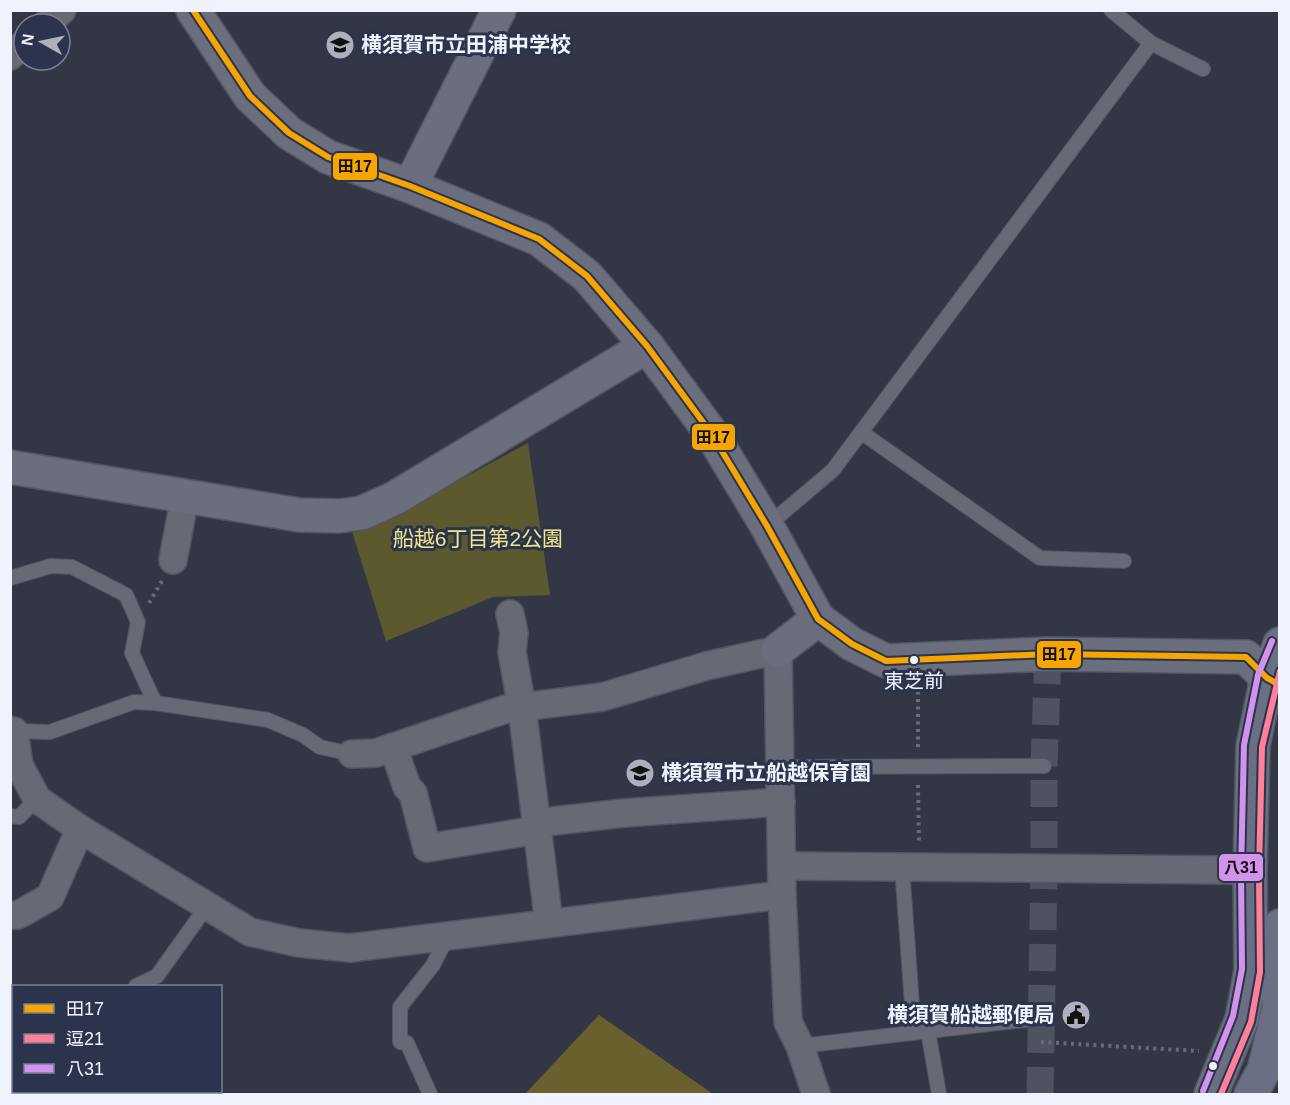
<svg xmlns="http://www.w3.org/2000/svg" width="1290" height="1105" font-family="Arial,'Noto Sans JP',sans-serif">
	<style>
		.green { fill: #5d592f }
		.forest { fill: #68612d }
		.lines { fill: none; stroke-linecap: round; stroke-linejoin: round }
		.street-tunnel { stroke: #4f5361; stroke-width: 27; stroke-dasharray: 27 14; stroke-linecap: butt }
		.lane-casing { stroke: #535662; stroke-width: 16 }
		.street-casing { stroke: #535662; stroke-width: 30 }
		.secondary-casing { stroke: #535662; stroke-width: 36 }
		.highway-casing { stroke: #535662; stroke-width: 36 }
		.path { stroke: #696c75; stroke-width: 4; stroke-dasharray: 3 4.5; stroke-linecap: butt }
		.lane { stroke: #676a75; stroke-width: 14 }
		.street { stroke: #676a75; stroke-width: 27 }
		.secondary { stroke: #6b6e7c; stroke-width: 33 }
		.highway { stroke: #6a6f83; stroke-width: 33 }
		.bus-1-casing { stroke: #2c334c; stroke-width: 10 }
		.bus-2-casing { stroke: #2c334c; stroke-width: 10 }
		.bus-3-casing { stroke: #2c334c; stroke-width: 10 }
		.bus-1 { stroke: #f7a600; stroke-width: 6 }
		.bus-2 { stroke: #ff8098; stroke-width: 6 }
		.bus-3 { stroke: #d193ec; stroke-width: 6 }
		.bus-dot { fill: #f0f3fd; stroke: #2c334c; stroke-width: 2 }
		.labels { text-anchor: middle; stroke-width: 6; stroke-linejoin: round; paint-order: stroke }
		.bus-label { font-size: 20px; fill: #f0f3fd; stroke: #2c334c }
		.poi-label { font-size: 21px; font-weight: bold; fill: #f0f3fd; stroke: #2c334c; text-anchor: start }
		.park-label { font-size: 21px; fill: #f1e589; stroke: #2c334c }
		.line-badge { stroke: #2c334c; stroke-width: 2 }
		.pale-badge-label { font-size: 16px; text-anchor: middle; font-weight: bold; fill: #111 }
	</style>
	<rect width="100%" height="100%" fill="#333745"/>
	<polygon class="green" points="528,443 550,595 493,597 386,641 351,528 412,506"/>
	<polygon class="forest" points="599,1015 713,1094 525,1094"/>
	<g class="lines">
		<polyline class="street-tunnel" points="1040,1094 1044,869 1044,766 1048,654"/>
		<g class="lane-casing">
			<g id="lane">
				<polyline points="1111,10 1151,43 1203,69"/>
				<polyline points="861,432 1040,558 1124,561"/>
				<polyline points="767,526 833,470 1151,43"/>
				<polyline points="10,578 51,566 72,567 126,595 138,622 132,653 155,703"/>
				<polyline points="14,731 50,732 134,702 155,703 268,720 303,735 320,747 352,754"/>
				<polyline points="780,767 1044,766"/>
				<polyline points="10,816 19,817 37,799"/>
				<polyline points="902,867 914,1032"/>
				<polyline points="136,986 157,976 207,906"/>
				<polyline points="10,992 14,992"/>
				<polyline points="928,1031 939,1094"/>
				<polyline points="800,1046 1041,1018"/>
				<polyline points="430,1094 407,1043 400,1042 400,1007 433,965 442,947 443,937"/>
			</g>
		</g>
		<g class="street-casing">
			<g id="street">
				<polyline points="47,24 62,10"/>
				<polyline points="10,56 24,44"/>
				<polyline points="173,560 185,496"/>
				<polyline points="510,614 514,633 512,652 522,708 549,923"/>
				<polyline points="10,730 14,731 19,765 37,799 80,829 250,932 299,943 350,948 782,895"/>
				<polyline points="393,747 407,787 413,793 427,848 537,830"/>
				<polyline points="352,754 376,753 506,709 602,697 706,666 778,650 782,895 788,1022 800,1046 816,1094"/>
				<polyline points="536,823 624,813 781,802"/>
				<polyline points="782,866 1230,870 1250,872"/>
				<polyline points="10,915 18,915 50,897 80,829"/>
			</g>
		</g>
		<g class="secondary-casing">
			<g id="secondary">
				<polyline points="193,10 250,96 289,133 328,157 410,186 539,239 587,276 647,346 711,433 767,526 818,619 852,644 886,661 1048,654 1246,657 1267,678 1280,685"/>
				<polyline points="410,186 499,10"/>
				<polyline points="10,467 299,515 339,516 362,513 395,498 647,346"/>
				<polyline points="778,650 818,619"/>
			</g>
		</g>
		<g class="highway-casing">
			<g id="highway">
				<polyline points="1211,1094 1242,1019 1251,970 1250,872 1253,746 1267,678 1280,644"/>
				<polyline points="1251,1094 1264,1070 1279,1009 1280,926"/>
			</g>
		</g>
		<g class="path">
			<polyline points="149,603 162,581"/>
			<polyline points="918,747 918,686"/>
			<polyline points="918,785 919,843"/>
			<polyline points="1041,1042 1199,1051"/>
		</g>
		<use href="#lane" class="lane"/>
		<use href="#street" class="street"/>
		<use href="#secondary" class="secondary"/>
		<use href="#highway" class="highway"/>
		<g class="bus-1-casing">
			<polyline id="bus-1" points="193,10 250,96 289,133 328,157 410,186 539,239 587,276 647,346 711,433 767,526 818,619 852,644 886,661 1048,654 1246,657 1267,678 1280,685"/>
		</g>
		<g class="bus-2-casing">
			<polyline id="bus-2" points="1221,1094 1251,1022 1260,972 1259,872 1262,747 1280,671"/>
		</g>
		<g class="bus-3-casing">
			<polyline id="bus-3" points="1203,1091 1233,1016 1242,969 1241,872 1244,745 1258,675 1272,641"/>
		</g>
		<use href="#bus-1" class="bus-1"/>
		<use href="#bus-2" class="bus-2"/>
		<use href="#bus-3" class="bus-3"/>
	</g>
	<defs>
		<g id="school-disc" transform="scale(1.5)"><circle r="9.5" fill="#aeb1bd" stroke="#2c334c"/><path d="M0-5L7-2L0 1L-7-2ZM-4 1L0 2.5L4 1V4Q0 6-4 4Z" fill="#111"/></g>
		<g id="civic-disc" transform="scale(1.5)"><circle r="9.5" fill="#aeb1bd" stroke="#2c334c"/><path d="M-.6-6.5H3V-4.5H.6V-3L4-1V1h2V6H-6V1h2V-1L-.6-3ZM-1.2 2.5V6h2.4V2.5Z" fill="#111"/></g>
	</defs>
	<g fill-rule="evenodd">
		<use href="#school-disc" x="340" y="45"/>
		<use href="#school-disc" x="640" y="773"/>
		<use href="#civic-disc" x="1076" y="1015"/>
	</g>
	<g class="bus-dot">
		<circle cx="914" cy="660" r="5"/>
		<circle cx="1213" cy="1066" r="5"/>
	</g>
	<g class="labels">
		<g class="bus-label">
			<text x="914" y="688">東芝前</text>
		</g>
		<g class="poi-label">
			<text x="361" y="52">横須賀市立田浦中学校</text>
			<text x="661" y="780">横須賀市立船越保育園</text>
			<text x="1055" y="1022" text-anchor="end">横須賀船越郵便局</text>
		</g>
		<g class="park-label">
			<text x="478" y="546">船越6丁目第2公園</text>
		</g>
	</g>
	<g class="line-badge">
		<rect x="332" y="152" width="46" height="29" rx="6" fill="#f7a600"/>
		<rect x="691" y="423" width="45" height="28" rx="6" fill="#f7a600"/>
		<rect x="1036" y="640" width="46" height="29" rx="6" fill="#f7a600"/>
		<rect x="1218" y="853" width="46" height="29" rx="6" fill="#d193ec"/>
	</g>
	<g class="pale-badge-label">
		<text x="355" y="172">田17</text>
		<text x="713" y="443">田17</text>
		<text x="1059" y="660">田17</text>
		<text x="1241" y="873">八31</text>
	</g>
	<rect width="1290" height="1105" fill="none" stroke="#f0f3fd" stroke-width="24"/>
	<rect x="12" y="985" width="210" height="108" fill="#2c334c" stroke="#7a8093" stroke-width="1.5"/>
	<rect x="24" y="1004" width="30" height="9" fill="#f7a600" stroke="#7a8093" stroke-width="1.5"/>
	<text x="66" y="1015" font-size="18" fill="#f0f3fd">田17</text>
	<rect x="24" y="1034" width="30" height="9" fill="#ff8098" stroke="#7a8093" stroke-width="1.5"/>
	<text x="66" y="1045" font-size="18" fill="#f0f3fd">逗21</text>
	<rect x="24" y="1064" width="30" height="9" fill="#d193ec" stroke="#7a8093" stroke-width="1.5"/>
	<text x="66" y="1075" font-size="18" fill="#f0f3fd">八31</text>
	<g transform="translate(42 42) rotate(279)"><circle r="28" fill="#2c334c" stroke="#7a8093" stroke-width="1.5"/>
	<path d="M0-4.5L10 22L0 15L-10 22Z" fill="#aeb1bd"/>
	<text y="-9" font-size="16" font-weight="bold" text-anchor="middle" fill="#f0f3fd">N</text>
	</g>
</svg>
